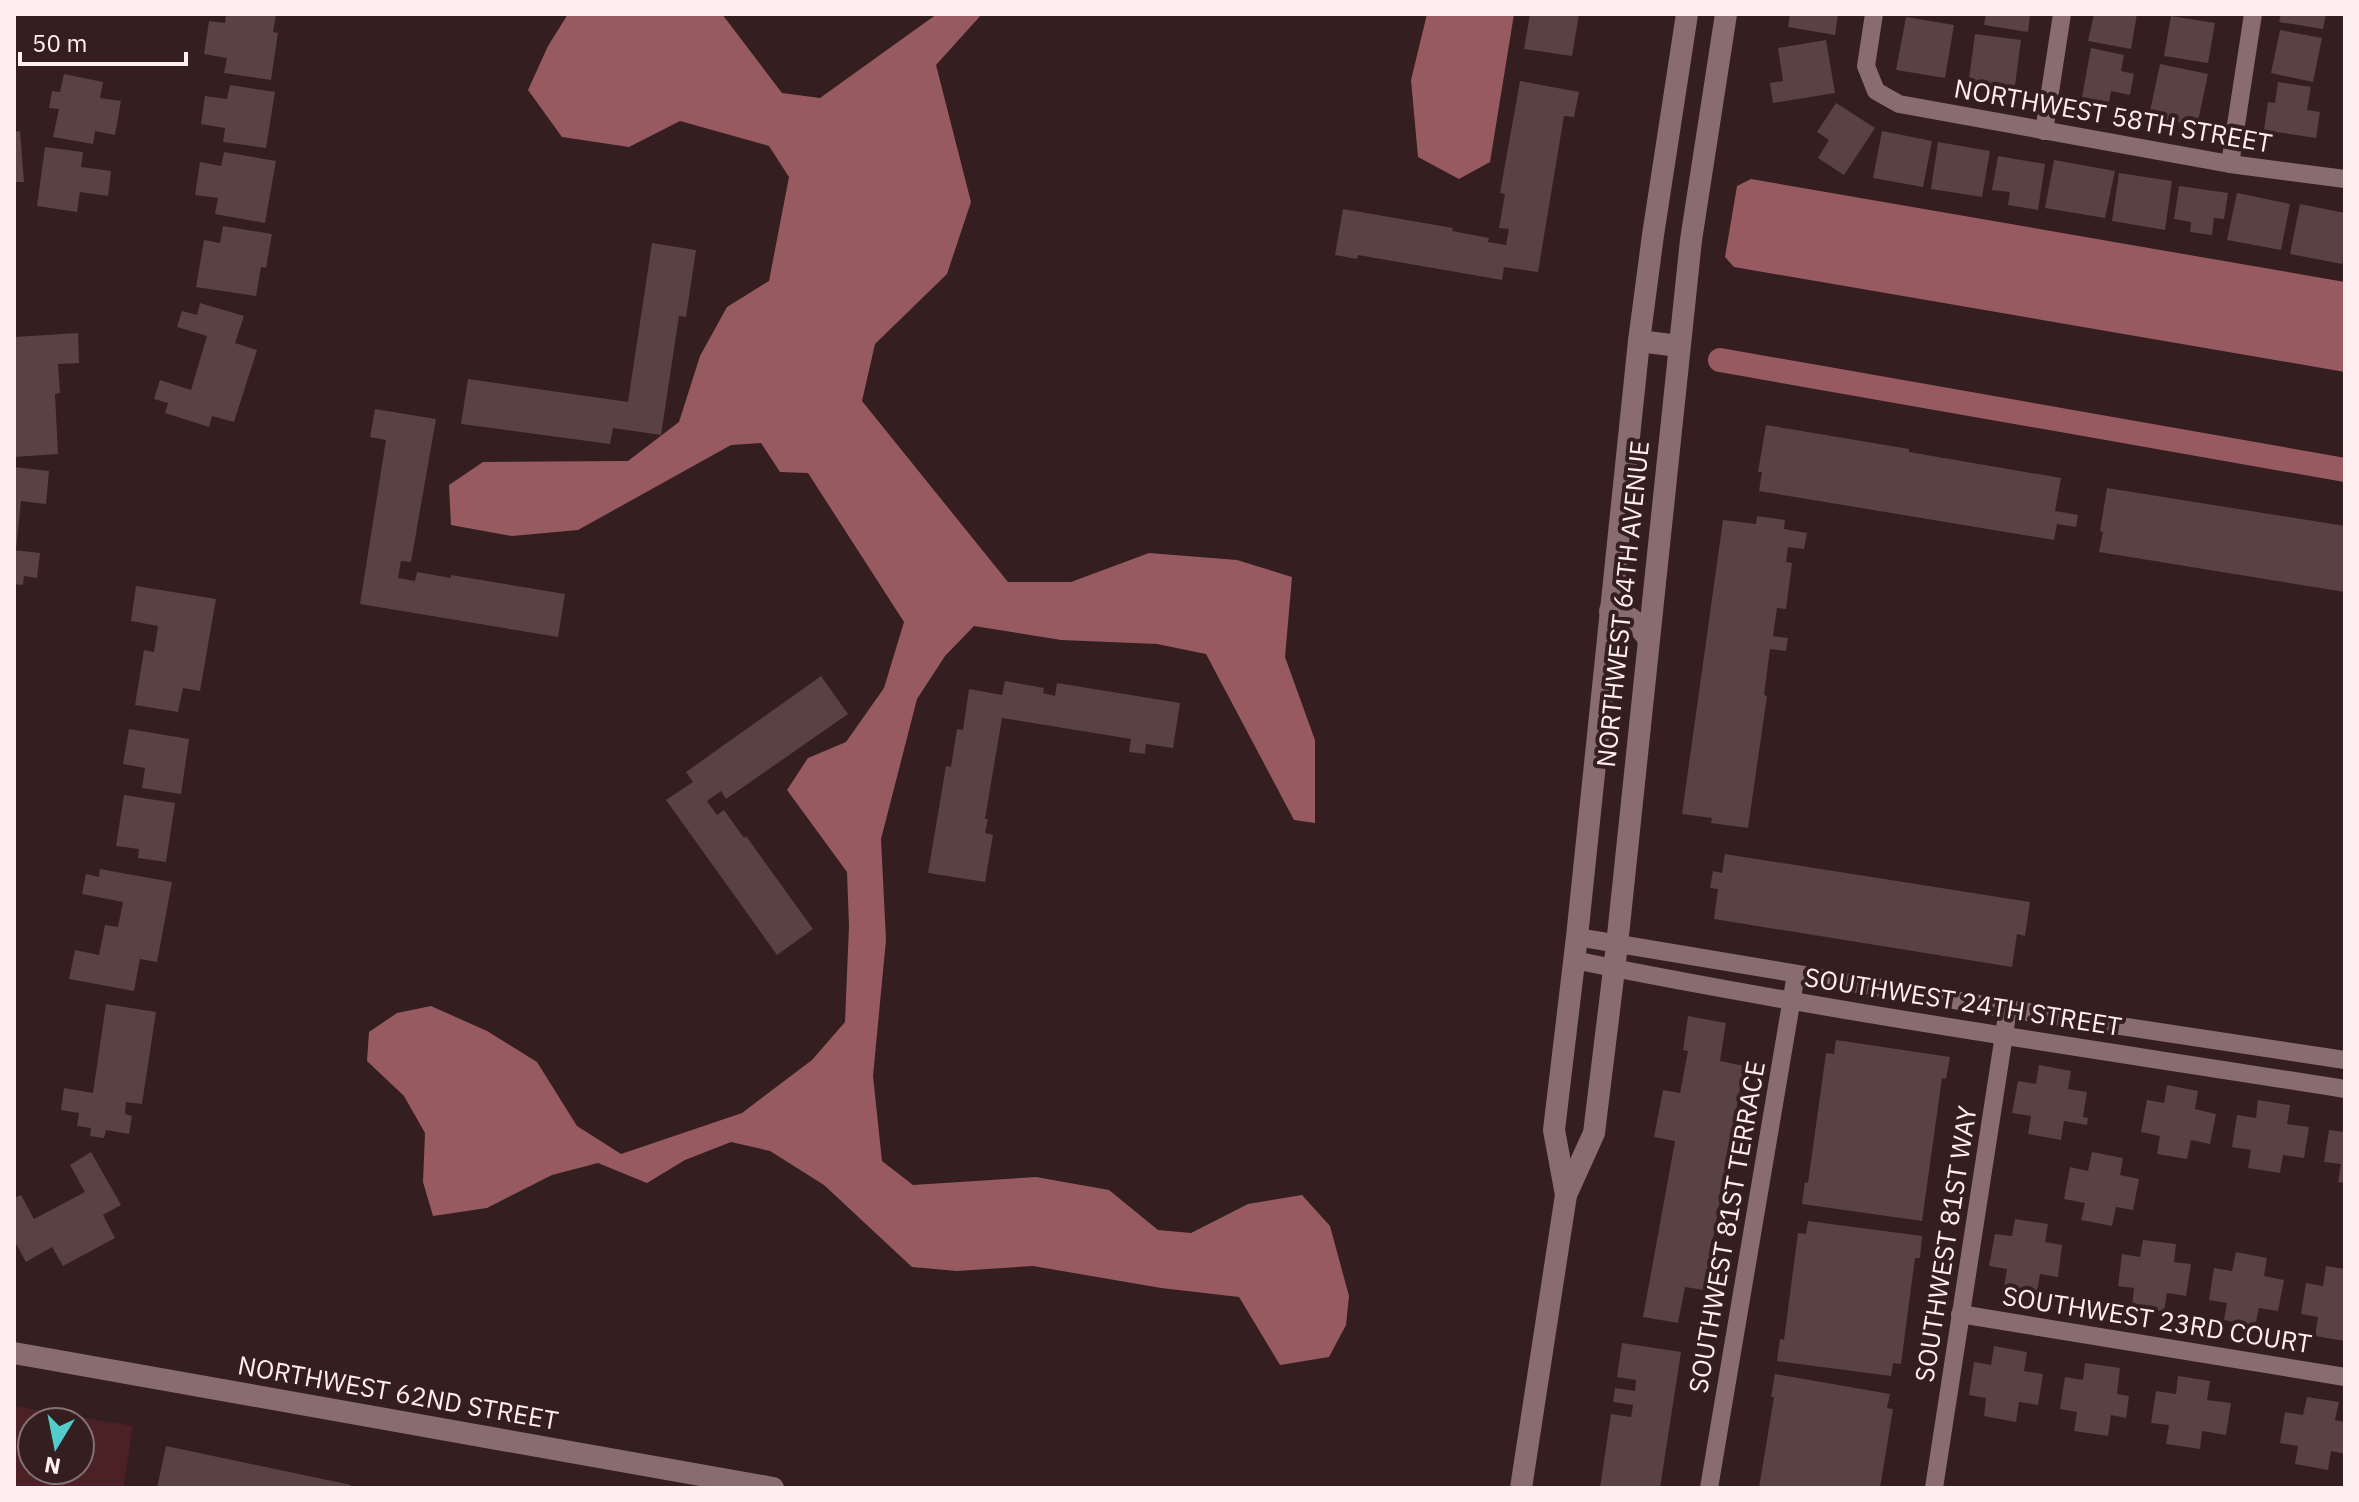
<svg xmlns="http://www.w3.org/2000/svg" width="2359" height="1502" font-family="'IBM Plex Sans',sans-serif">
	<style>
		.green { fill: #4c2126; fill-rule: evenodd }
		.water { fill: #975a60 }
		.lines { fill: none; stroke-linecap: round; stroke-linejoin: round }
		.canal { stroke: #975a60; stroke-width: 24 }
		.building { fill: #5a4143 }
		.minor { stroke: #886c6e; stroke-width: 18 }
		.tertiary { stroke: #886c6e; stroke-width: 22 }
		.labels { text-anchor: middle; stroke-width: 8; stroke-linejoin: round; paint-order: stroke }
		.street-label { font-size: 26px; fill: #ffeff0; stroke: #341e20 }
	</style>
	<rect width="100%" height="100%" fill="#341e20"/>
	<path class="green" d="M14 1406 133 1426 123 1488H14ZM32 1422H80V1470H32Z"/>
	<g class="water">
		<polygon points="568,14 722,14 782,93 820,98 937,14 982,14 936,65 971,202 947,274 875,344 862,401 1008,582 1071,582 1149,553 1237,560 1292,577 1285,657 1315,740 1315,823 1294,820 1206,654 1157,644 1061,640 974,626 945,656 917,699 881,839 886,940 873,1076 882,1161 913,1185 1036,1177 1109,1190 1158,1230 1191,1233 1248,1204 1302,1195 1330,1226 1349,1296 1346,1325 1329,1357 1280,1365 1239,1297 1161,1288 1033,1266 957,1271 912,1267 824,1185 770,1151 731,1142 685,1160 647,1183 598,1163 552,1175 487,1208 433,1216 423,1182 425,1133 404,1096 367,1061 369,1032 397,1013 431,1006 487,1031 537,1062 577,1126 621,1154 742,1113 812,1060 845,1022 849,926 847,872 787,790 808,758 846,742 884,688 904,622 808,473 780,472 761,443 731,445 578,530 512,536 451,525 449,485 483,462 628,461 679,422 700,356 727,307 769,281 789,177 769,146 680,121 629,147 562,137 528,90 548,46"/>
		<polygon points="1427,14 1514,14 1490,162 1459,179 1418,157 1411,80"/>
		<polygon points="1751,179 2345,282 2345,372 1734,267 1725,257 1737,186"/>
	</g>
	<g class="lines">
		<polyline class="canal" points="1720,360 2345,470"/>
	</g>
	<g class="building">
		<polygon points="226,14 276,15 273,32 278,33 271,80 224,73 227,58 204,54 209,21 225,23"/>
		<polygon points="1530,14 1579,14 1572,56 1524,49"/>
		<polygon points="1790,14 1838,14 1835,35 1788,27"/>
		<polygon points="1986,14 2030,14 2028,32 1984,25"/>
		<polygon points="2094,14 2137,14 2131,49 2088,41"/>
		<polygon points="2281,14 2326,14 2323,29 2279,22"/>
		<polygon points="2171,16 2215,23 2208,63 2164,56"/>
		<polygon points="1906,17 1954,25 1945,78 1896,70"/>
		<polygon points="2280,30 2322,38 2313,82 2271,73"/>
		<polygon points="1975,34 2021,40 2014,93 1968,86"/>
		<polygon points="1826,40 1835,93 1773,103 1770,83 1783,81 1778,48"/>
		<polygon points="2091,48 2124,55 2121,71 2134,74 2130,95 2111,91 2109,102 2082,97"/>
		<polygon points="2160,64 2208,74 2197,126 2149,116"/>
		<polygon points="64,74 103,82 100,98 121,101 115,135 95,131 93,144 53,137 59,109 49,108 52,91 60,92"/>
		<polygon points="1520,81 1579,92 1574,117 1564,116 1538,272 1504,267 1502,280 1358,255 1357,259 1335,255 1343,209 1453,228 1452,231 1489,238 1488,242 1506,245 1509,229 1499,228 1505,194 1500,193"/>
		<polygon points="2278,82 2311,87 2307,110 2320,112 2316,138 2264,130 2268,102 2275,103"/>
		<polygon points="230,85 275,92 266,148 223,142 225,128 201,124 205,96 227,99"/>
		<polygon points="1836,103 1875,128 1844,175 1818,158 1829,140 1817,132"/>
		<polygon points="20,131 24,182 14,182 14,132"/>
		<polygon points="1882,131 1932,141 1923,187 1873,178"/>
		<polygon points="1938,142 1990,151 1982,197 1931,189"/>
		<polygon points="45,147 83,152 81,167 111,171 108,196 80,192 77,212 37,206"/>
		<polygon points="224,152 276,161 265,223 215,214 218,198 195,195 200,162 221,166"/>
		<polygon points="1998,156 2045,164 2038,210 2008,205 2010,192 1992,190"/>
		<polygon points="2054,160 2115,171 2105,218 2045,208"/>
		<polygon points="2119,173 2172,181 2165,230 2112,221"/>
		<polygon points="2179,186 2228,193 2224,219 2214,218 2212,235 2190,232 2191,222 2174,219"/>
		<polygon points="2237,193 2290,204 2281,250 2227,240"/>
		<polygon points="2300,204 2345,213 2345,249 2342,264 2290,254"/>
		<polygon points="223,226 272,234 266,268 261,267 256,296 196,287 204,240 220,243"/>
		<polygon points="652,243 696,250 686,317 679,316 661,435 613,428 610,444 461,424 468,379 628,402"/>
		<polygon points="200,303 244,316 235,343 257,350 234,422 212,416 209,427 165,413 168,403 154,399 160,380 191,390 207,336 177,327 182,311 197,315"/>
		<polygon points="78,333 79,363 58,364 60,393 55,394 58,454 14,457 14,337"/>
		<polygon points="375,409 436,419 411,562 401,561 398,578 415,581 417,572 451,578 451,575 565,594 558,637 360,604 386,440 370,437"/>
		<polygon points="1766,425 1909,449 1909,452 2061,478 2055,511 2078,515 2076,527 2057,524 2054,540 1759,491 1762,472 1758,472"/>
		<polygon points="14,467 49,471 46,504 21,501 16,550 14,550"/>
		<polygon points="2107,488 2345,526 2345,592 2099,552 2103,532 2100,531"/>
		<polygon points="1757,516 1785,520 1784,529 1807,533 1804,549 1788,547 1786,562 1792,563 1786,609 1777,608 1773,636 1788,638 1786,651 1770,649 1764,695 1767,696 1748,828 1711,823 1712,818 1682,814 1723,520 1756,524"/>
		<polygon points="14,550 40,553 37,578 24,576 23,585 14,584"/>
		<polygon points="136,586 216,599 200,691 183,688 178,712 135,705 144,650 154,652 158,626 131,621"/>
		<polygon points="821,676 848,714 726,799 721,791 707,801 717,815 724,810 744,838 746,836 813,929 777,955 666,800 693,782 686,772"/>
		<polygon points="1005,681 1044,688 1043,693 1055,696 1057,683 1180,703 1173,748 1146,744 1145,754 1129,752 1131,739 1002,718 985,819 988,819 985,833 993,835 985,882 928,873 946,766 951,767 957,729 963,730 969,689 1002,695"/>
		<polygon points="129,729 189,739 181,794 142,788 145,768 123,764"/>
		<polygon points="124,795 175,803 166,862 138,858 139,849 116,846"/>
		<polygon points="1725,854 2030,902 2025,936 2017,934 2012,967 1714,919 1718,889 1710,888 1713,871 1722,873"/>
		<polygon points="100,869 172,882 157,962 140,959 134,991 69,979 75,950 99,955 105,925 118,927 123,902 82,894 86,874 99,877"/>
		<polygon points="106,1004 156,1012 142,1104 126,1102 125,1114 132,1116 129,1134 106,1130 104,1138 90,1136 91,1128 77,1126 79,1113 61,1110 64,1088 93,1093"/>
		<polygon points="1688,1016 1726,1023 1720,1061 1744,1066 1704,1290 1685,1287 1678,1323 1643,1317 1675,1141 1654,1137 1663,1090 1680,1093 1688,1051 1683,1050"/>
		<polygon points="1836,1040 1950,1057 1946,1079 1942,1078 1922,1221 1802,1204 1805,1182 1808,1183 1826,1053 1834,1054"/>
		<polygon points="2039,1065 2071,1071 2068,1089 2087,1092 2083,1117 2088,1118 2087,1125 2064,1121 2061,1140 2028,1134 2031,1116 2012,1113 2018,1081 2036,1084"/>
		<polygon points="2167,1085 2198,1091 2195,1109 2216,1114 2210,1144 2191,1140 2187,1159 2157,1154 2160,1136 2141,1132 2147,1100 2164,1103"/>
		<polygon points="2258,1100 2290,1105 2287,1124 2309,1127 2304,1158 2283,1155 2280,1173 2248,1168 2251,1150 2232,1147 2237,1115 2256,1118"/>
		<polygon points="2329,1130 2345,1132 2345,1183 2338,1182 2341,1164 2324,1162"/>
		<polygon points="91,1152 121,1205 103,1215 115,1238 63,1266 52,1247 26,1262 14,1240 14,1198 21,1195 34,1219 85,1192 70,1165"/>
		<polygon points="2092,1152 2123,1158 2120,1175 2139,1179 2133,1210 2116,1207 2112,1226 2081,1220 2085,1203 2064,1199 2070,1167 2088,1171"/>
		<polygon points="2015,1219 2048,1224 2045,1242 2062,1245 2058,1277 2040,1274 2037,1292 2004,1287 2007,1269 1989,1266 1995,1234 2012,1236"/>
		<polygon points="1808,1221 1922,1236 1920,1258 1915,1258 1901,1364 1893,1363 1891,1376 1777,1361 1780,1339 1784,1340 1798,1233 1806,1234"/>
		<polygon points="2143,1240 2176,1244 2174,1262 2191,1264 2186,1296 2167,1293 2164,1311 2132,1307 2134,1288 2118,1286 2122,1254 2140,1257"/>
		<polygon points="2236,1252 2267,1258 2264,1276 2284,1280 2278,1311 2259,1308 2255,1326 2224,1320 2227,1303 2209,1300 2214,1268 2232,1271"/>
		<polygon points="2326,1266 2345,1269 2345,1341 2315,1336 2318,1317 2301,1314 2306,1283 2323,1286"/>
		<polygon points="1622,1343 1681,1352 1660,1488 1600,1488 1611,1414 1631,1417 1633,1405 1613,1402 1615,1388 1635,1391 1636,1380 1617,1377"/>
		<polygon points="1994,1346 2027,1352 2024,1371 2043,1374 2038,1405 2019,1402 2016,1422 1984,1416 1986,1398 1969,1395 1974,1362 1991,1365"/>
		<polygon points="2085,1363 2120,1368 2117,1394 2129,1396 2126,1418 2111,1415 2108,1436 2074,1431 2077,1412 2060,1409 2065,1377 2083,1380"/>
		<polygon points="1775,1374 1890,1394 1887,1408 1893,1409 1880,1488 1759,1488 1774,1397 1771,1397"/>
		<polygon points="2178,1376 2210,1381 2207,1400 2231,1403 2226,1435 2202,1431 2200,1449 2166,1444 2169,1425 2151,1423 2156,1391 2176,1394"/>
		<polygon points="2307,1397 2339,1402 2335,1420 2345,1422 2345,1454 2331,1451 2328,1470 2295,1464 2298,1446 2280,1443 2285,1412 2303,1415"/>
		<polygon points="166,1446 351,1485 350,1488 157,1488"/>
	</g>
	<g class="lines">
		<g class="minor">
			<polyline points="1874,14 1866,66 1876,91 1899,104 2230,164 2345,179"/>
			<polyline points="2044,131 2062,14"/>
			<polyline points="2230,164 2253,14"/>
			<polyline points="1577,937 2008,1009 2345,1060"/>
			<path d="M1574 960C1829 1012 2088 1048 2345 1089"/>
			<polyline points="1960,1314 2345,1377"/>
			<polyline points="1709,1488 1796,974"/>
			<polyline points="1934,1488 2008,1009"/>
		</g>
		<g class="tertiary">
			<polyline points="1639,341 1679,346"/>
			<path d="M1610 611C1629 613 1637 623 1648 638"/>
			<polyline points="1566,1195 1554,1130 1577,937 1639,341 1653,235 1687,14"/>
			<polyline points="14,1353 773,1488"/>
			<polyline points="1521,1488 1566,1195 1594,1133 1617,945 1691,240 1726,14"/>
		</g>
	</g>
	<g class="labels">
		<g class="street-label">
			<text transform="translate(2113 116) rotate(10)" y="9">NORTHWEST 58TH STREET</text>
			<text transform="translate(1623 604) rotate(-84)" y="9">NORTHWEST 64TH AVENUE</text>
			<text transform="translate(1963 1002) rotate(9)" y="9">SOUTHWEST 24TH STREET</text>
			<text transform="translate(1727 1227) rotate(-80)" y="9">SOUTHWEST 81ST TERRACE</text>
			<text transform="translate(1946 1244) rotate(-81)" y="9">SOUTHWEST 81ST WAY</text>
			<text transform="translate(2157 1320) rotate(9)" y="9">SOUTHWEST 23RD COURT</text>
			<text transform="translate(398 1393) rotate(10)" y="9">NORTHWEST 62ND STREET</text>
		</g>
	</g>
	<rect width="2359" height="1502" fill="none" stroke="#ffeff0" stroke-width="32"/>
	<g transform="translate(56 1446) rotate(190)"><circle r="38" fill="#341e20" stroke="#857273" stroke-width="2"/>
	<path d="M0-6L14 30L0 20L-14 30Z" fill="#53cdcb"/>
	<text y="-12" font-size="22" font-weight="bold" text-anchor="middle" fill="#ffeff0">N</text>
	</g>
	<path d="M20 52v12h166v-12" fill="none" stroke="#ffeff0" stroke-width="4"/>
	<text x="32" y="52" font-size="24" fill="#ffeff0" stroke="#341e20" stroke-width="6" paint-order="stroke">50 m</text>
</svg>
